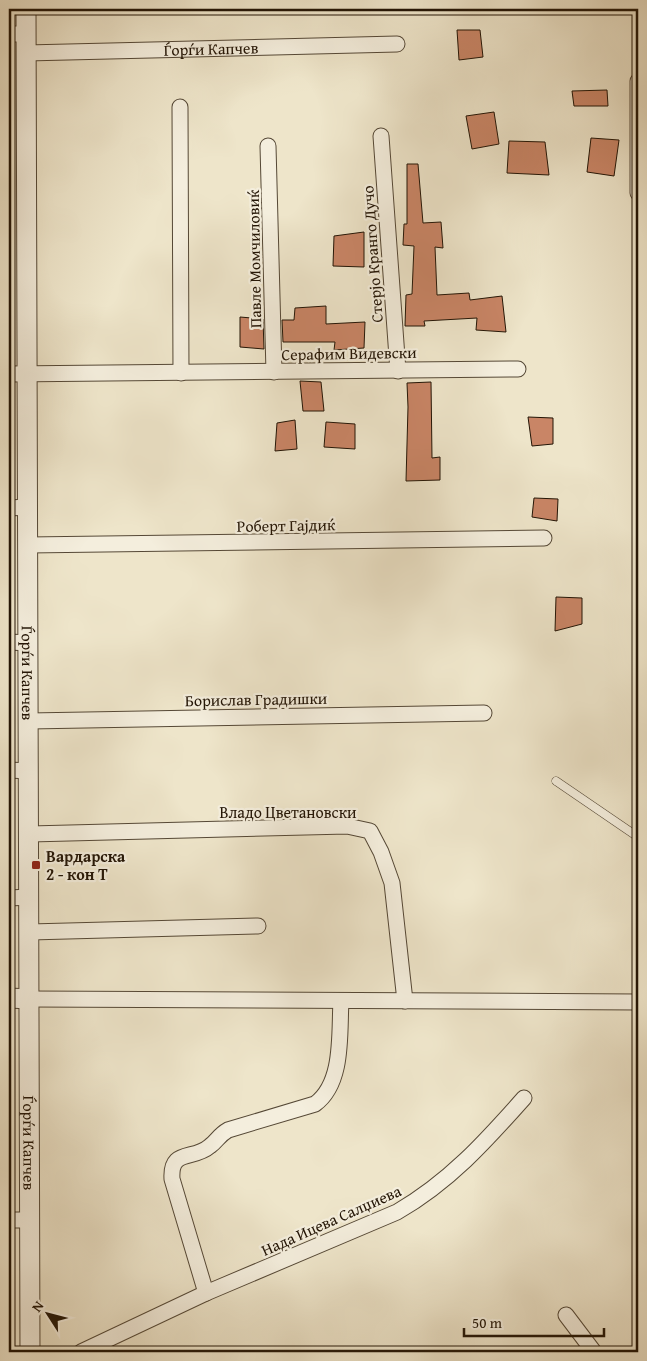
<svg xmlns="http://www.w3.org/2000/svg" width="647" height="1361" font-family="'Gentium Book Plus',serif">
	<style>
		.building { fill: #c98566; stroke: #221405 }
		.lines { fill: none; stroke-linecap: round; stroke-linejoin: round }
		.service-casing { stroke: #554836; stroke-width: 9 }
		.minor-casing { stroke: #554836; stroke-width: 17 }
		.tertiary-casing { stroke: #554836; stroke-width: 21 }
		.service { stroke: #f4eedd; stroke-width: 8 }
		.minor { stroke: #f4eedd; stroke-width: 15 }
		.tertiary { stroke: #f4eedd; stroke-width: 19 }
		.poi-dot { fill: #8f2418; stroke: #f4eedd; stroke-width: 2 }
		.labels { text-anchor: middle; stroke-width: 4.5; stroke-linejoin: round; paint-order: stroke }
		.street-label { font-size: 16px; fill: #221405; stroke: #f4eedd }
		.poi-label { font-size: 16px; font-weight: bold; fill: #221405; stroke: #f4eedd; text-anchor: start }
	</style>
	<rect width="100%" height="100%" fill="#eee5ca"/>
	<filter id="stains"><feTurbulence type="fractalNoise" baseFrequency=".004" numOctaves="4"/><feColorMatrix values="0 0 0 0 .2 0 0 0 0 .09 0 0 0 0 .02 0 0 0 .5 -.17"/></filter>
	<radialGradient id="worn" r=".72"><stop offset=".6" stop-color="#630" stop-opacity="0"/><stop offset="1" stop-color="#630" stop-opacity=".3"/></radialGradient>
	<g class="building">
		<polygon points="457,30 480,30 483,57 459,60"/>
		<polygon points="607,90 608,106 574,106 572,91"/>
		<polygon points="494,112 499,144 472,149 466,116"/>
		<polygon points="591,138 619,140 614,176 587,172"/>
		<polygon points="509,141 545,142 549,175 507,173"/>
		<polygon points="407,164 418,164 423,223 441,222 443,248 435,247 437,295 469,293 470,300 502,296 506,332 476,330 477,318 424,321 425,326 405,326 406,295 412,294 414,246 403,245 404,224 407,224"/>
		<polygon points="364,232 364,267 333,266 334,236"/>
		<polygon points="326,306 326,324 365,322 364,348 334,350 335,342 283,342 282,320 294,320 295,308"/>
		<polygon points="240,317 263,319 264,349 240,347"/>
		<polygon points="300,381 321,382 324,411 303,411"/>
		<polygon points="431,382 432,458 440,457 440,480 406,481 408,407 407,383"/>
		<polygon points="528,417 553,418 553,444 532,446"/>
		<polygon points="295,420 297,449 275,451 277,423"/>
		<polygon points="326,422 355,424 355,449 324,447"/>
		<polygon points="534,498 558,499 557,521 532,517"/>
		<polygon points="556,597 582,598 582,624 555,631"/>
	</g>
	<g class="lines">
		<g class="service-casing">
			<polyline id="service" points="556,781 638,837"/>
		</g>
		<g class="minor-casing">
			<g id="minor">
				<polyline points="9,34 26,34"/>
				<path id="s1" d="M26 53 397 44"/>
				<polyline points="638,81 638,193"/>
				<polyline points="180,107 181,373"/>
				<polyline points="381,136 398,371"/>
				<polyline points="268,146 274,372"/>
				<polyline points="9,374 518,369"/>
				<polyline points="9,508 28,507"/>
				<polyline points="28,545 544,538"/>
				<polyline points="9,642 29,643"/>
				<polyline points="29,721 484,713"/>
				<polyline points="9,770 29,771"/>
				<polyline points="30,834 347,826 370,831 381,852 392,883 405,1001"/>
				<polyline points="9,898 30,897"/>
				<polyline points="30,932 258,926"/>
				<polyline points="30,999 638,1002"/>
				<polyline points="9,1220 30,1220"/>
				<path d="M206 1293 172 1179C170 1148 193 1161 210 1146 217 1141 219 1135 228 1130L315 1104C344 1083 339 1033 341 1001"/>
				<polyline points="566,1315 594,1352"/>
				<path d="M81 1352 206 1293 397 1212C449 1182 485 1142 524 1098"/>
			</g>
		</g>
		<g class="tertiary-casing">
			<g id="tertiary">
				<path id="s2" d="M26 9 30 1352"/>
				<polyline points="9,998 30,999"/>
			</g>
		</g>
		<use href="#service" class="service"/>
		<use href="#minor" class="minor"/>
		<use href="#tertiary" class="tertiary"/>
	</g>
	<rect class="poi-dot" x="31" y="860" width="10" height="10" rx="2.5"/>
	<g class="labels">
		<g class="street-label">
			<text dy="6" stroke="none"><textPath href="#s1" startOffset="185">Ѓорѓи Капчев</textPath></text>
			<text transform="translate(372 254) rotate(-94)" y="6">Стерјо Кранго Дучо</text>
			<text transform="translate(254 259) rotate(-91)" y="6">Павле Момчиловиќ</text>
			<text transform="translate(349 353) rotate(-1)" y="6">Серафим Видевски</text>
			<text transform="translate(286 525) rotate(-1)" y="6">Роберт Гајдиќ</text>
			<text dy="6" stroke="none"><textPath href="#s2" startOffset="664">Ѓорѓи Капчев</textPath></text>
			<text transform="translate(256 699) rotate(-1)" y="6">Борислав Градишки</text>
			<text x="288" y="818">Владо Цветановски</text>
			<text dy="6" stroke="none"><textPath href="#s2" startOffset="1134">Ѓорѓи Капчев</textPath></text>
			<text transform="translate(331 1220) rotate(-24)" y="6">Нада Ицева Салџиева</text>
		</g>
		<g class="poi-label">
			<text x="46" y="862">Вардарска<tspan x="46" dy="18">2 - кон Т</tspan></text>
		</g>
	</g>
	<rect width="647" height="1361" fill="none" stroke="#eee5ca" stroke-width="30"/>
	<rect x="10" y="10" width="627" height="1341" fill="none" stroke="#221405" stroke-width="2.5"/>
	<rect x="15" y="15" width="617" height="1331" fill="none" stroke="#221405"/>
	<g transform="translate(48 1314) rotate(306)" stroke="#f4eedd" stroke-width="4" paint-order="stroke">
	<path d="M0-4L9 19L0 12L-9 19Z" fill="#221405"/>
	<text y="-8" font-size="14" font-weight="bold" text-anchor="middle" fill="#221405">N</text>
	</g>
	<path d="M464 1328v8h140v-8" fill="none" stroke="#221405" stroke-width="2.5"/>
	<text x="472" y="1328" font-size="15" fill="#221405" stroke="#f4eedd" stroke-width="4" paint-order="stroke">50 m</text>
	<rect width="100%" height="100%" filter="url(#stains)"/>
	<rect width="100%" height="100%" fill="url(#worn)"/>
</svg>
